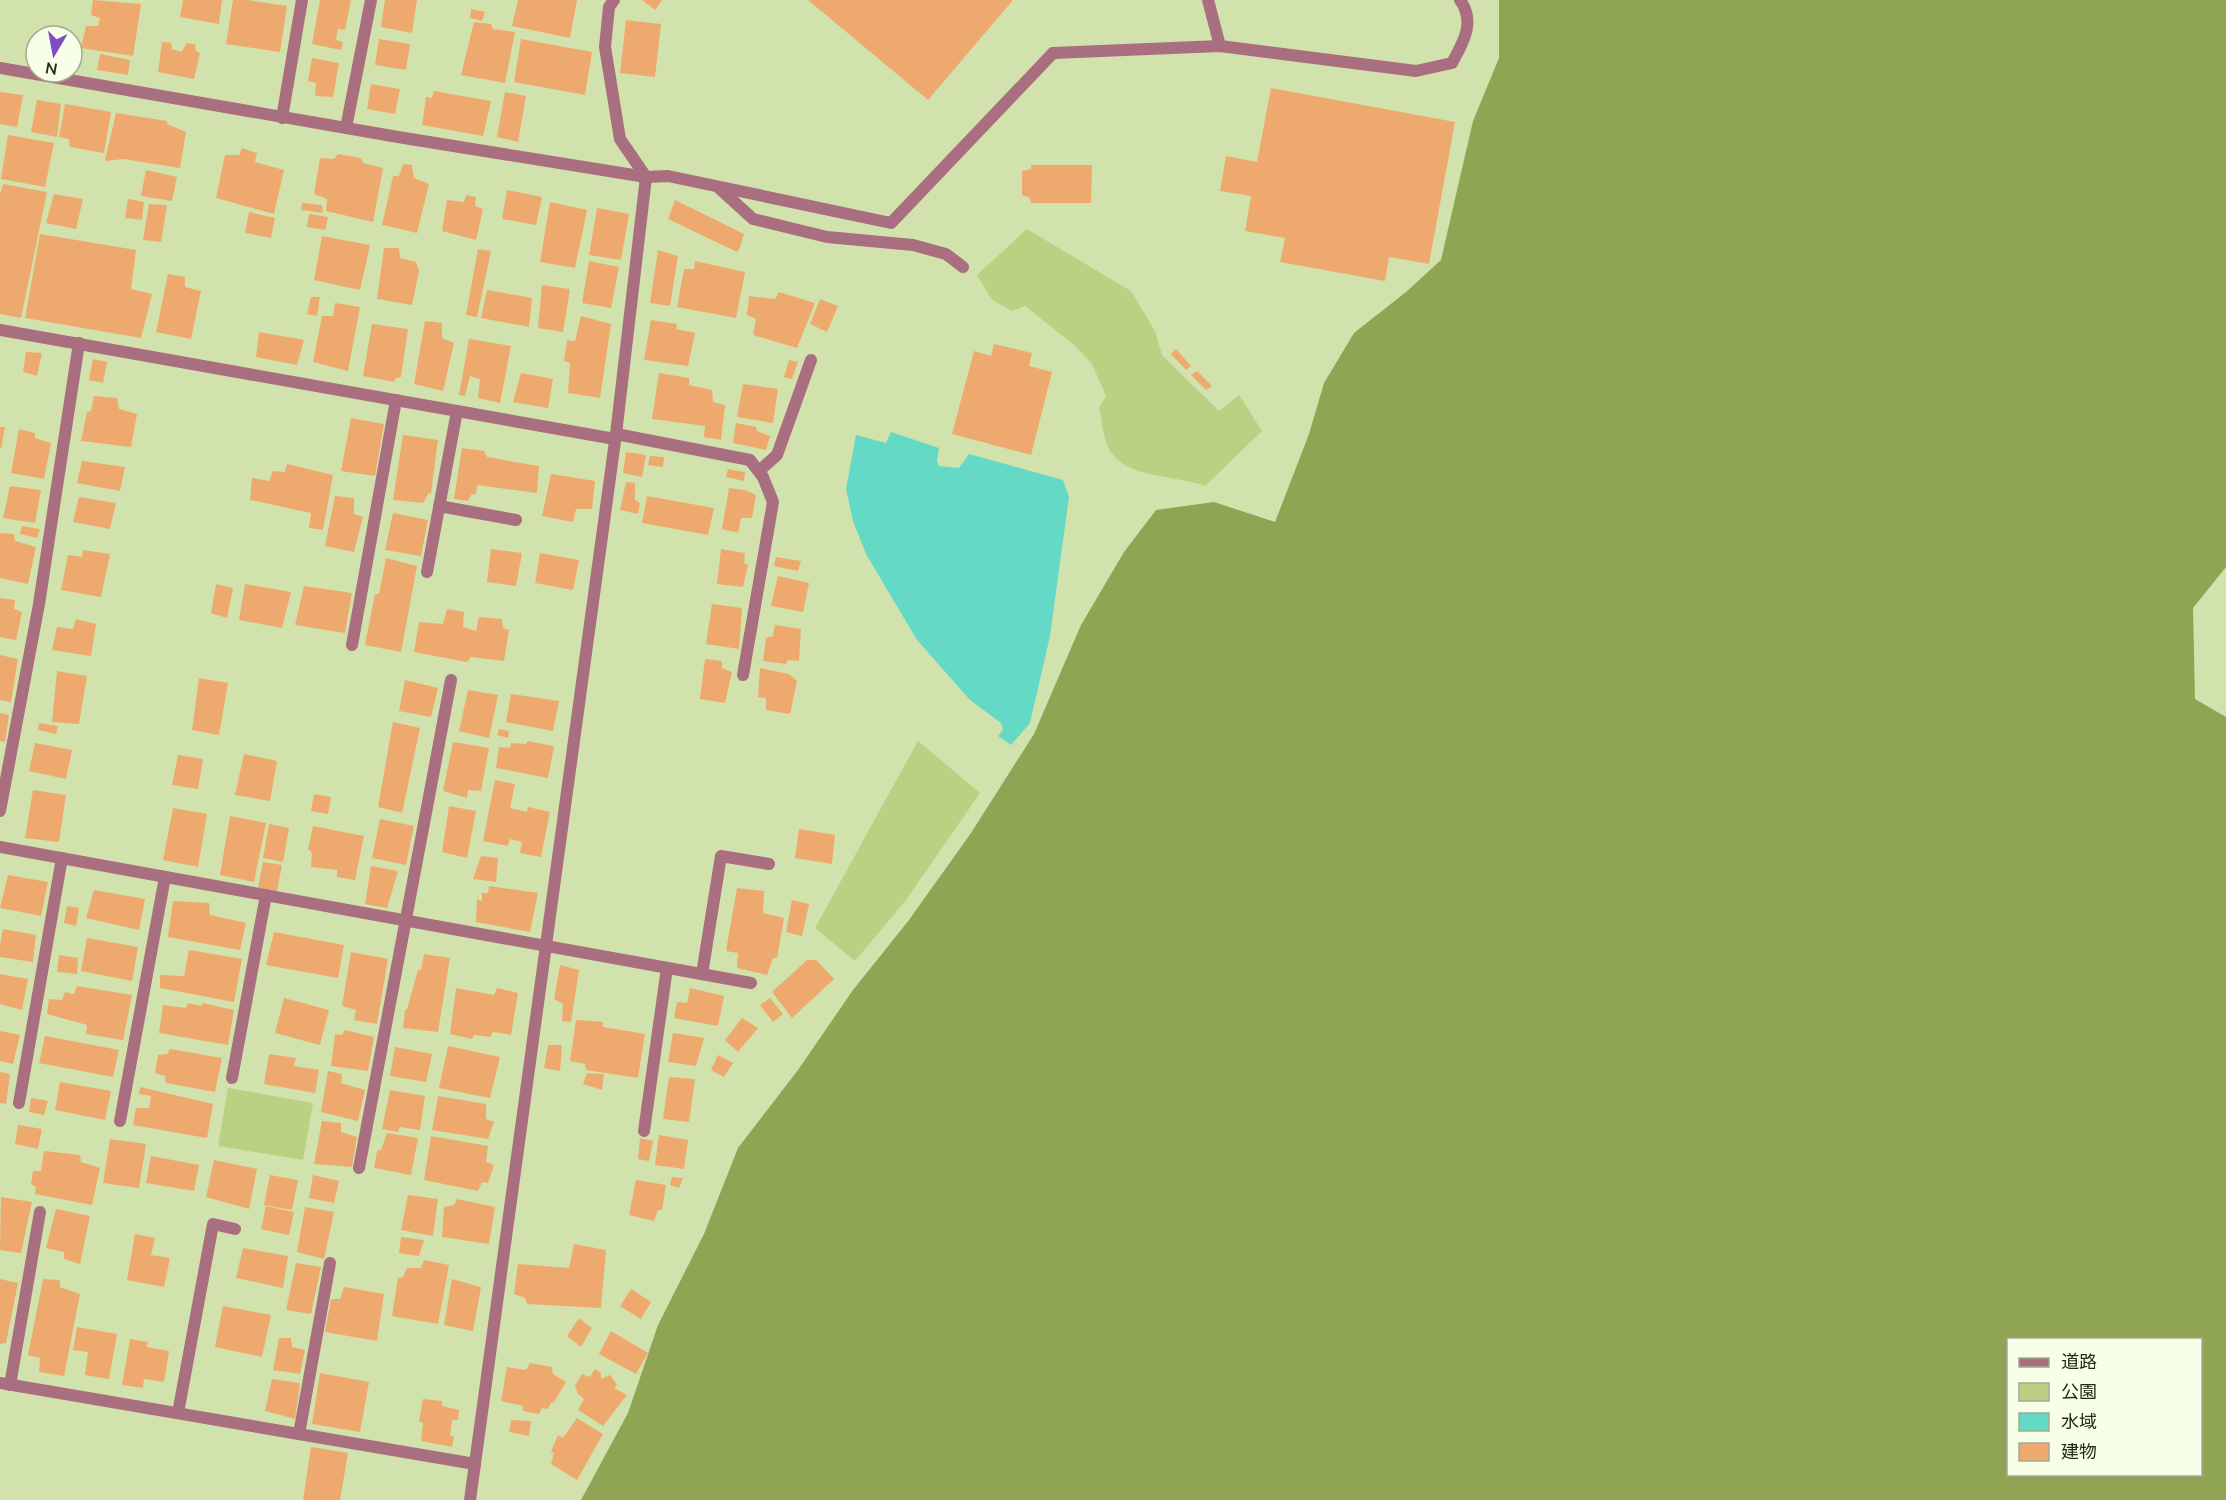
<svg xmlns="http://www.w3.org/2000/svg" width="2226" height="1500" font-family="'Nunito Sans','Noto Sans JP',sans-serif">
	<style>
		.green { fill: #bbd083 }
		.forest { fill: #90a553; fill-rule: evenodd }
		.water { fill: #63d9c6 }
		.building { fill: #eeaa6e }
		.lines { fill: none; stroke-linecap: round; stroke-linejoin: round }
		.service { stroke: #a96e7f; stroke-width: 12 }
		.minor { stroke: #a96e7f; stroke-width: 12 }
	</style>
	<rect width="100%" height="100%" fill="#d2e2ac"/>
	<g class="green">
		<path d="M1027 229 1131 291 1155 331 1162 355 1219 411 1239 395 1262 431 1205 486C1176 475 1125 479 1109 449 1103 438 1102 420 1099 408L1106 396 1092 364 1074 345 1025 306 1012 311 992 300 977 275Z"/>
		<polygon points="918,741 980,793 906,900 855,961 815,928"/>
		<polygon points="228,1088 313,1103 303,1160 218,1146"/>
	</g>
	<path class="forest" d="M1499 0H2226V567L2193 608 2195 699 2226 717V1500H581L628 1413 658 1325 704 1234 738 1148 798 1070 853 990 909 920 971 833 1034 734 1081 625 1124 552 1156 510 1214 502 1275 522 1309 434 1324 383 1354 333 1406 292 1441 260 1473 121 1499 58ZM2008 1340H2200V1474H2008Z"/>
	<polygon class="water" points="891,432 939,448 937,461 939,466 959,468 969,454 1063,480 1069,497 1050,636 1030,723 1011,745 998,736 1003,730 1001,723 970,700 917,640 866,554 853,521 846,489 856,435 886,443"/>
	<g class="building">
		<polygon points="93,0 141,4 133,56 81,48 86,26 98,26 100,18 91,15"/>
		<polygon points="183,0 222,0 219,24 180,17"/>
		<polygon points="233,0 248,0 287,6 280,52 226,44"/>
		<polygon points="320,0 351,0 345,30 338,29 336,40 343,42 341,50 312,44"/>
		<polygon points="385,0 417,0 412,33 381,27"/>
		<polygon points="518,0 577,0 570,38 512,26"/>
		<polygon points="642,0 662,0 655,10"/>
		<polygon points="808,0 1013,0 928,100"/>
		<polygon points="471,9 485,12 482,21 470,18"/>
		<polygon points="626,20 661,24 655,77 620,73"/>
		<polygon points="474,22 491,24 493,29 515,32 505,83 461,75"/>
		<polygon points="379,39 410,44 406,70 375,65"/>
		<polygon points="521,39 592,52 585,95 514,82"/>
		<polygon points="162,42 171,43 172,49 181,52 187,43 195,44 196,51 200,53 194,79 158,72"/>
		<polygon points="100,54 130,60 128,75 97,70"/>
		<polygon points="312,58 339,63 333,97 315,96 316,83 308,81"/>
		<polygon points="371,84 400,89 395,114 367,109"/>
		<polygon points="1271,88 1455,122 1429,264 1389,257 1385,281 1280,262 1285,238 1245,231 1251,196 1220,191 1226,156 1257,162"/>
		<polygon points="434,91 491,101 483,136 422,125 426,97 432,98"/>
		<polygon points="0,92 23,95 17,127 0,124"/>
		<polygon points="505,92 526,96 518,142 497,137"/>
		<polygon points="37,100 61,104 57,137 31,132"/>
		<polygon points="65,104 111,112 104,153 70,147 69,139 59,137"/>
		<polygon points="116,113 167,121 167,124 186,132 180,168 123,159 107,161 105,160"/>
		<polygon points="8,135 54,143 45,187 1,179"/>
		<polygon points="242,148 257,153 255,162 284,170 274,214 216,198 225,155 239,155"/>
		<polygon points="338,154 361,158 363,163 383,168 373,222 326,211 327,199 314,194 320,158 334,159"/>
		<polygon points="403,164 412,165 414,178 429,184 417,233 382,225 393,176 399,176"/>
		<polygon points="1031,165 1092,165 1091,203 1031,203 1030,198 1022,195 1022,171 1031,169"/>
		<polygon points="146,170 177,177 172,201 141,196"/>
		<polygon points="3,184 47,192 21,318 0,314 0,194"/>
		<polygon points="507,190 542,197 536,225 502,219"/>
		<polygon points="54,194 83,199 76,229 46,223"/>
		<polygon points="466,195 476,197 475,206 483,209 476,240 442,231 447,200 464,202"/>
		<polygon points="128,199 144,202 142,220 125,218"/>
		<polygon points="675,200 744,234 739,250 737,252 668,219"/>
		<polygon points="550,202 587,210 575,268 540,262"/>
		<polygon points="302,203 322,205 323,213 301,210"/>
		<polygon points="149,204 167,205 161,242 143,240"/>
		<polygon points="597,208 629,214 621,260 589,255"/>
		<polygon points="249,212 275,218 271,238 245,233"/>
		<polygon points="309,214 328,217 325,230 307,227"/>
		<polygon points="40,234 136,250 131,289 152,294 141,338 25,318"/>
		<polygon points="322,236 370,245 360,290 314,280"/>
		<polygon points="384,248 399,248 400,258 416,262 419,271 412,305 377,299"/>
		<polygon points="478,249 491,251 477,317 466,315"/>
		<polygon points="658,250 678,256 670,306 650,303"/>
		<polygon points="589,261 619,267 611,308 582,303"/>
		<polygon points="695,261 745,272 736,318 677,307 684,269 694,269"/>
		<polygon points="168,274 185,277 185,287 201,291 191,339 156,332"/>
		<polygon points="542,285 570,289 563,332 538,328"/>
		<polygon points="487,290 532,298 529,327 481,318"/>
		<polygon points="779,292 815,303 797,348 753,335 756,319 747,315 749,296 775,299"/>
		<polygon points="311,297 320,297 317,316 307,314"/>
		<polygon points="820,299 838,306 827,332 810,324"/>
		<polygon points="335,303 360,307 348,371 313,362 322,316 333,316"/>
		<polygon points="581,316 611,324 600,398 568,393 570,363 564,361 567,340 575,341"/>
		<polygon points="651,320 677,324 676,329 695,333 688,366 644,360"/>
		<polygon points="425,321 442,323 442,338 454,343 443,391 414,384"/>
		<polygon points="372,324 408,329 401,377 396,378 394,382 363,376"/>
		<polygon points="259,332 304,340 297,365 256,357"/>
		<polygon points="469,339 511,346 500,403 478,398 480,379 470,376 465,396 459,395"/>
		<polygon points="994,344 1032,353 1029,366 1052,372 1031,455 952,434 974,351 991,356"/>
		<polygon points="1176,349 1191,366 1186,370 1171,354"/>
		<polygon points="26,352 42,353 37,376 23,372"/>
		<polygon points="93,359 107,362 103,383 89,380"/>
		<polygon points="789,360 798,362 792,379 784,377"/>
		<polygon points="1197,371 1212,386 1206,390 1191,375"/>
		<polygon points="521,373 553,379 548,408 513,402"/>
		<polygon points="659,373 689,378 689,385 712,390 713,402 725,405 721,440 704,437 705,426 652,419"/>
		<polygon points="743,384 778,389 773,423 737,417"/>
		<polygon points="94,396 117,398 119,409 137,414 131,447 81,441 87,412 91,411"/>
		<polygon points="351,418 384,424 375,476 341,471"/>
		<polygon points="736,423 756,427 757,431 770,436 766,450 733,443"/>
		<polygon points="0,427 5,427 1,449 0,448"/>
		<polygon points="19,429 35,433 35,438 51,443 44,479 11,473"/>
		<polygon points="403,435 438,440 431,493 428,494 423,503 393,500"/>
		<polygon points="462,448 484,451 487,457 539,466 537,493 477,485 476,494 471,495 468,501 454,499"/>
		<polygon points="626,452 646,455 642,477 623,473"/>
		<polygon points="650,456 664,457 663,467 648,465"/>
		<polygon points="82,461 125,467 120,491 77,483"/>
		<polygon points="287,464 333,475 323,530 309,528 311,513 250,500 252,478 269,481 273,471 285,472"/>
		<polygon points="728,469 745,472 744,481 726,477"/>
		<polygon points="551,474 595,481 592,509 576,509 573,522 542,516"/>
		<polygon points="626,482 635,483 635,500 640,503 638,514 620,510"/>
		<polygon points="10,486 41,490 35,523 3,518"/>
		<polygon points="729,488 745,490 756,495 752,518 741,518 738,533 722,529"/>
		<polygon points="335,496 354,498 354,514 363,517 354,552 325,546"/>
		<polygon points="647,496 714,508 708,535 642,523"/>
		<polygon points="79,497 116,503 110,529 73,522"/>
		<polygon points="393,513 428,520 421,556 385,550"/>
		<polygon points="22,526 40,529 37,538 20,534"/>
		<polygon points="0,533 14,534 15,541 36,547 28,584 0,578"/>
		<polygon points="491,549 522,553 516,586 487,582"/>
		<polygon points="721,549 745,553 744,563 748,565 743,587 717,584"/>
		<polygon points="83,550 110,554 101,597 61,590 68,555 82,557"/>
		<polygon points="540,553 579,560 573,590 535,583"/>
		<polygon points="776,557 801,561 798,571 774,566"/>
		<polygon points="386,558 417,566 401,652 365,645 375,594 379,594"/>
		<polygon points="778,576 809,583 803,612 771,606"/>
		<polygon points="216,584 233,588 227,618 211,613"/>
		<polygon points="245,584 291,592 282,628 239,620"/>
		<polygon points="304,586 352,593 345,633 295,625"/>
		<polygon points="0,598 15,600 14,609 22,612 16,640 0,637"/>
		<polygon points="712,604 742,608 739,649 706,644"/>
		<polygon points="447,609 464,612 463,627 476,631 479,617 502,619 503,628 509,630 504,661 471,657 467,662 414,652 419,622 443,624"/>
		<polygon points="76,619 96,624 91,656 52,650 57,627 73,629"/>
		<polygon points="775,625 801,629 799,661 788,660 786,664 763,661 766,638 773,636"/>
		<polygon points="0,655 18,659 11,702 0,700"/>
		<polygon points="705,659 722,661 722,668 732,672 725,703 700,699"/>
		<polygon points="760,668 789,674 797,681 790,714 766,710 766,698 758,697"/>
		<polygon points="57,671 87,676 79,724 52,722"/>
		<polygon points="199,678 228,683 219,735 192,730"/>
		<polygon points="405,680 438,688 431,717 399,711"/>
		<polygon points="468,690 498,695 489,738 459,731"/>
		<polygon points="511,694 559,701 553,731 506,722"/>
		<polygon points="0,713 9,715 5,742 0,741"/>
		<polygon points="393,722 420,728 402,813 378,807"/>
		<polygon points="39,723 58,726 56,734 38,730"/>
		<polygon points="499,729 509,731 508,738 497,735"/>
		<polygon points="528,741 554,746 548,778 496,768 499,747 510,748 511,743 526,744"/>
		<polygon points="453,742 489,748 481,791 468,790 467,798 443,791"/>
		<polygon points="35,743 72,750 66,779 29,771"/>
		<polygon points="244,754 277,761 270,801 235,795"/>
		<polygon points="178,755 203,759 198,789 172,785"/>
		<polygon points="495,780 515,784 510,808 527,812 528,807 550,812 541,857 520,853 522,842 510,839 508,846 483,841"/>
		<polygon points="33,790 66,795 59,842 25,838"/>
		<polygon points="314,794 331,797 328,814 311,811"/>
		<polygon points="449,806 476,811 467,858 442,852"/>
		<polygon points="173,808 207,814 198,867 163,860"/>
		<polygon points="230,816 266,823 254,882 220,875"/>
		<polygon points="380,819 414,826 406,865 372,858"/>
		<polygon points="269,824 289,828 283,862 263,858"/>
		<polygon points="313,826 364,836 355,880 337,877 337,870 311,867 312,853 308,849"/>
		<polygon points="799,829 835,835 832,864 795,858"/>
		<polygon points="481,856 498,858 496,882 473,879"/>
		<polygon points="263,862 282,865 277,891 258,888"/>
		<polygon points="371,866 398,871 387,908 365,904"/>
		<polygon points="8,875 48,882 41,916 0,908"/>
		<polygon points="489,886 538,893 530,932 476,922 477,899 482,901 482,893 488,893"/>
		<polygon points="737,888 764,891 763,913 784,918 777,958 773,958 767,975 737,968 738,953 726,951"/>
		<polygon points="94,890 145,899 139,930 86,918"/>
		<polygon points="792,900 809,904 802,936 786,932"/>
		<polygon points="173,901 209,903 210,915 246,923 240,950 168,937"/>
		<polygon points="67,906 79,908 76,926 64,923"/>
		<polygon points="3,929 36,935 33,962 0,957 0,944"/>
		<polygon points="274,932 344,945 338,978 266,965"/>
		<polygon points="87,938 138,947 132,981 81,971"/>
		<polygon points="189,950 242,959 234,1002 160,988 160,975 184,976"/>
		<polygon points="351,952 388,959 377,1024 354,1020 356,1010 342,1006"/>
		<polygon points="424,954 450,958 438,1032 403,1028 405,1010 407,1009 418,970 421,970"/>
		<polygon points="59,955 78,958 77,974 57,972"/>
		<polygon points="807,960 816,960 834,979 792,1018 772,992"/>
		<polygon points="560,965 579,970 571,1022 562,1021 563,1004 554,999"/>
		<polygon points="0,974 28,979 22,1010 0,1004"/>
		<polygon points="77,986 132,995 123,1040 86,1034 87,1025 47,1014 49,999 62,1000 65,992 74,994"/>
		<polygon points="456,988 494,995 497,988 518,993 511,1035 493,1032 490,1037 474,1035 472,1039 450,1034"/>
		<polygon points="690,988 724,996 718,1026 674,1018 677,1002 687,1003"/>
		<polygon points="284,998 329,1010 320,1045 275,1033"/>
		<polygon points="770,998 783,1014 773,1022 760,1005"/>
		<polygon points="188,1003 201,1006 203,1003 234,1010 228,1045 159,1033 163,1005 186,1008"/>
		<polygon points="742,1018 758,1028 738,1052 725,1040"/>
		<polygon points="576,1020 603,1022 603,1027 645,1034 638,1078 586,1070 585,1064 570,1061"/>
		<polygon points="345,1030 374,1037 368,1071 331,1066 335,1034 342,1035"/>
		<polygon points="0,1031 20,1035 13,1064 0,1061"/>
		<polygon points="673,1033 704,1038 696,1066 668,1062"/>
		<polygon points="45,1036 119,1050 113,1077 39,1063"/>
		<polygon points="548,1045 562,1045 560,1071 544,1068"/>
		<polygon points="448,1046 500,1057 490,1098 439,1088"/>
		<polygon points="395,1047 432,1054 426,1082 390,1076"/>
		<polygon points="170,1049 222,1058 215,1092 166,1083 165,1076 155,1073 158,1055 167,1054"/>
		<polygon points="269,1054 296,1058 294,1066 319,1070 315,1093 264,1084"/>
		<polygon points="718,1055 733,1063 724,1077 711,1070"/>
		<polygon points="328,1071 342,1074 341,1083 365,1090 358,1121 321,1112"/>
		<polygon points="0,1072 10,1074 6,1104 0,1103"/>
		<polygon points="587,1073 604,1074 602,1090 583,1084"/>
		<polygon points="669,1077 695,1079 689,1122 663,1119"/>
		<polygon points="60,1082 111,1091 105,1120 55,1110"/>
		<polygon points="140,1087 213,1104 207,1138 133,1125 136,1108 149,1108 151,1096 139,1094"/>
		<polygon points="390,1090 425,1096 420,1130 400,1127 398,1132 382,1129"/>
		<polygon points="438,1096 486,1104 486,1119 494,1122 488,1139 432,1130"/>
		<polygon points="31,1098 48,1101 44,1115 29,1112"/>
		<polygon points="322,1121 341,1123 341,1132 357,1137 352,1167 314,1164"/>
		<polygon points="18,1125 42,1129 38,1149 15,1144"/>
		<polygon points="387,1133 418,1138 411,1175 374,1168 377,1151 381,1150"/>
		<polygon points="659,1135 688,1140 684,1169 655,1165"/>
		<polygon points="431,1136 488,1146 486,1162 494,1165 488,1183 482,1182 478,1191 424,1180"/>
		<polygon points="640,1138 653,1141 649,1161 638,1159"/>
		<polygon points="110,1139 146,1144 139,1188 103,1183"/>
		<polygon points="44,1151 80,1155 81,1162 100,1168 92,1205 35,1194 36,1187 31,1184 33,1171 41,1171"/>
		<polygon points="151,1156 199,1165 194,1191 146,1183"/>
		<polygon points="214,1160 257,1169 249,1209 206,1197"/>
		<polygon points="270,1175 298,1180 292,1210 264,1205"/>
		<polygon points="313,1175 339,1181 334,1203 309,1198"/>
		<polygon points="672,1177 683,1178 679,1188 670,1185"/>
		<polygon points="636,1180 666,1185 662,1210 658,1210 654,1221 629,1215"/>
		<polygon points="408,1195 438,1199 433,1236 401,1230"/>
		<polygon points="1,1197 32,1202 21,1253 0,1250"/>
		<polygon points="457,1199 495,1207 489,1244 442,1237 444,1207 454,1205"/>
		<polygon points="266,1206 294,1212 289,1235 261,1229"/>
		<polygon points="305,1207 334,1212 324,1259 297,1252"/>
		<polygon points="56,1209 90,1216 80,1264 64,1259 64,1252 46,1248"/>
		<polygon points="135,1234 155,1238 151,1255 170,1258 164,1287 127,1280"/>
		<polygon points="401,1237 424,1240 419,1256 399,1253"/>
		<polygon points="574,1244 606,1250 601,1308 527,1304 525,1298 514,1294 518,1264 569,1268"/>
		<polygon points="243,1248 288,1256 283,1288 236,1278"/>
		<polygon points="424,1260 449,1265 438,1324 392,1316 398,1278 403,1277 407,1268 421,1268"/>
		<polygon points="296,1263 321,1267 311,1314 286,1310"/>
		<polygon points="0,1279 18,1283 6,1343 0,1344"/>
		<polygon points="43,1279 60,1280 60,1287 80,1294 64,1376 39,1372 40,1358 28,1355"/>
		<polygon points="452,1279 481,1287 473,1331 444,1325"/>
		<polygon points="344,1287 384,1294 377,1341 325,1332 331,1299 340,1299"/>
		<polygon points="631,1289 651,1302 641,1319 620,1306"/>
		<polygon points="223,1306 271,1315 262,1357 215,1347"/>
		<polygon points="579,1318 592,1328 581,1347 567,1336"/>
		<polygon points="77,1327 117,1334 109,1379 85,1375 88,1352 73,1350"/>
		<polygon points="611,1331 648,1353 636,1374 599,1354"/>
		<polygon points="279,1338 291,1338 292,1347 305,1350 300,1374 273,1370"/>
		<polygon points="130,1339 148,1342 147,1347 169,1351 164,1382 144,1379 143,1388 122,1385"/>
		<polygon points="530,1363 552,1367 553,1374 566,1382 554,1402 551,1403 548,1409 542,1408 539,1414 523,1411 523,1406 501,1401 507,1367 526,1370"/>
		<polygon points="595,1369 601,1373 601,1379 610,1375 617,1385 614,1388 627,1395 603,1426 578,1410 584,1399 578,1394 575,1386 582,1374 590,1377"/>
		<polygon points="320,1373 369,1382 360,1432 312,1424"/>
		<polygon points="272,1379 300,1383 295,1419 265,1411"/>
		<polygon points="423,1399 442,1401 442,1406 459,1410 458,1420 452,1420 450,1435 454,1437 452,1447 421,1441 423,1423 419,1421"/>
		<polygon points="577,1418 603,1434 577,1480 551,1464 554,1453 551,1452 558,1435 563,1438"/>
		<polygon points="511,1420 531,1421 529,1436 509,1432"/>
		<polygon points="311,1447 348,1453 340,1500 303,1500"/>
	</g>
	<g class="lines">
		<g class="service">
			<polyline points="1208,0 1220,46"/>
			<path d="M1053 53 1220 46 1416 71 1452 63C1463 43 1476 22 1460 0"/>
		</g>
		<g class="minor">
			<polyline points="0,68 398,137 646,177 668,176 891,223 1053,53"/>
			<polyline points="282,118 302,0"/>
			<polyline points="346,128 371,0"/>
			<polyline points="719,188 753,219 827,237 913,245 946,254 963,267"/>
			<polyline points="0,330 615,439"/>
			<polyline points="616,434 750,460 763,477 773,502 743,675"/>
			<polyline points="759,471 777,455 811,360"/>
			<polyline points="439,506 516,520"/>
			<polyline points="427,572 457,411"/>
			<polyline points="352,645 396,400"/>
			<polyline points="0,811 39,604 79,343"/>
			<polyline points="0,847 751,983"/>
			<polyline points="702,974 721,856 769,864"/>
			<polyline points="232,1078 266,895"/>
			<polyline points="19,1103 62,858"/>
			<polyline points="120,1121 165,877"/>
			<polyline points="644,1131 667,968"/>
			<polyline points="359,1168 451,680"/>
			<polyline points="0,1383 475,1464"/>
			<polyline points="10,1385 40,1212"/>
			<polyline points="178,1413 213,1224 235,1229"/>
			<polyline points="299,1434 330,1263"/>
			<polyline points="470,1500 616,434 646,177 620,139 605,47 609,7 614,0"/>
		</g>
	</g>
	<rect x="2007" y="1338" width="195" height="138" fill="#f8ffe9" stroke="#a3aa94" stroke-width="1.5"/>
	<rect x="2019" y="1358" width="30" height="9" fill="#a96e7f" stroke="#a3aa94" stroke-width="1.5"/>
	<text x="2061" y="1368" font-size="18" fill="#242a15">道路</text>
	<rect x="2019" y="1383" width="30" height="18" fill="#bbd083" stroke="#a3aa94" stroke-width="1.5"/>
	<text x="2061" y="1398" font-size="18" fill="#242a15">公園</text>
	<rect x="2019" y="1413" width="30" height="18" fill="#63d9c6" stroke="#a3aa94" stroke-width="1.5"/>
	<text x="2061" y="1428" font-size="18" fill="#242a15">水域</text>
	<rect x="2019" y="1443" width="30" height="18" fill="#eeaa6e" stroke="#a3aa94" stroke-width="1.5"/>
	<text x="2061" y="1458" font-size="18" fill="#242a15">建物</text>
	<g transform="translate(54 54) rotate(190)"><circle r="28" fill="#f8ffe9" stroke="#a3aa94" stroke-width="1.5"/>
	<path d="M0-4.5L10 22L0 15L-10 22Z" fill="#814cc3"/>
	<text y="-9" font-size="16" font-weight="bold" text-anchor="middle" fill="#242a15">N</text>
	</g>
</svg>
